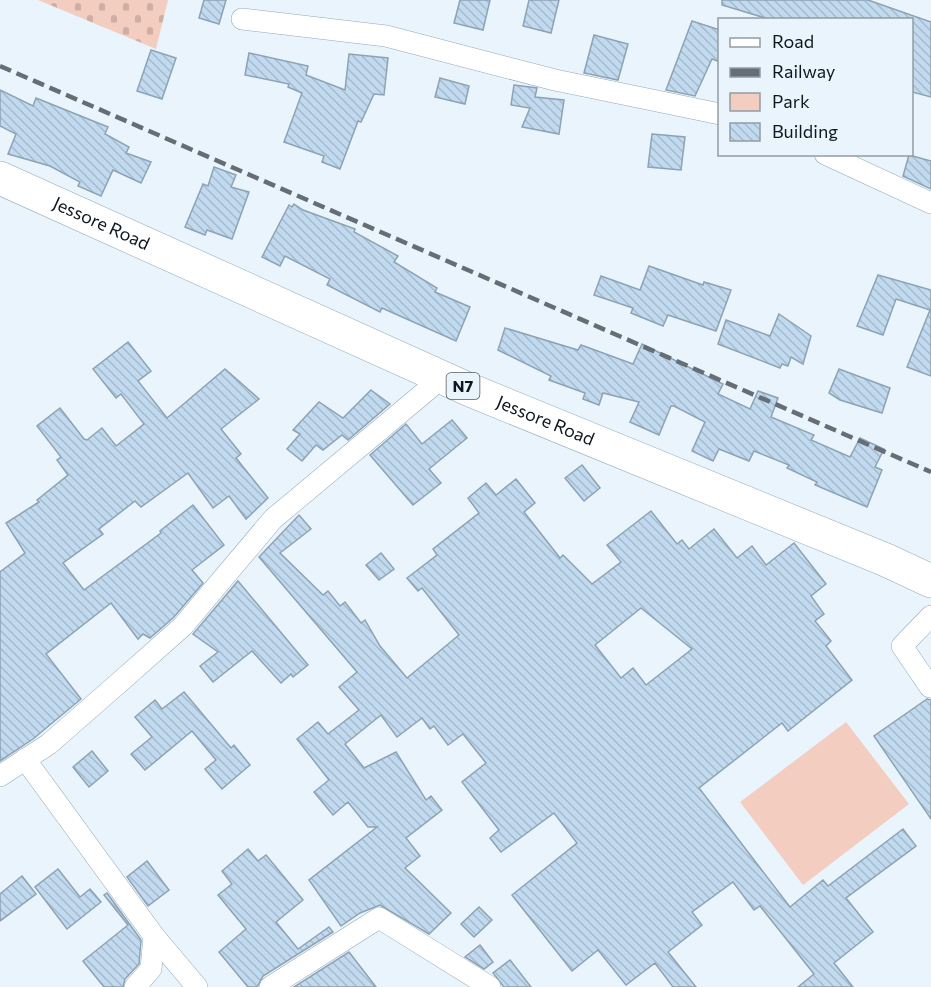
<svg xmlns="http://www.w3.org/2000/svg" width="931" height="987" font-family="Commissioner,sans-serif">
	<style>
		.cemetery { fill: url(#cemetery-stones) }
		.green { fill: #f3cdc0 }
		.building { fill: url(#building-back-hatch); stroke: #8ca3b6; stroke-width: 1.5; fill-rule: evenodd }
		.lines { fill: none; stroke-linecap: round; stroke-linejoin: round }
		.street-casing { stroke: #92a9bd; stroke-width: 22 }
		.highway-casing { stroke: #92a9bd; stroke-width: 34 }
		.street { stroke: #fff; stroke-width: 21 }
		.highway { stroke: #fff; stroke-width: 33 }
		.rail { stroke: #656e76; stroke-width: 4.5; stroke-dasharray: 12 6; stroke-linecap: butt }
		.labels { text-anchor: middle; stroke-width: 5; stroke-linejoin: round; paint-order: stroke }
		.shield { fill: #eaf4fc; stroke: #505961; stroke-width: 1.5 }
		.shield-label { font-size: 16px; font-weight: bold; fill: #0e171e }
		.street-label { font-size: 18px; fill: #0e171e; stroke: #eaf4fc }
	</style>
	<defs>
		<pattern id="cemetery-stones" width="16" height="16" patternUnits="userSpaceOnUse" patternTransform="scale(1.5)"><rect width="16" height="16" fill="#f3cdc0"/><path d="M2 7V4a2 2 0 0 1 4 0v3zM10 15v-3a2 2 0 0 1 4 0v3z" fill="#cfafa5"/></pattern>
		<pattern id="building-back-hatch" width="6" height="6" patternUnits="userSpaceOnUse" patternTransform="scale(1.5)"><rect width="6" height="6" fill="#c2daef"/><path d="M-1 5l2 2M0 0l6 6M5-1l2 2" fill="none" stroke="#a6bacc"/></pattern>
	</defs>
	<rect width="100%" height="100%" fill="#eaf4fc"/>
	<polygon class="cemetery" points="38,0 168,0 156,49"/>
	<polygon class="green" points="846,722 909,804 803,885 740,802"/>
	<g class="building">
		<polygon points="204,0 226,0 219,24 199,18"/>
		<polygon points="460,0 490,0 483,30 454,23"/>
		<polygon points="529,0 559,0 551,33 523,26"/>
		<polygon points="722,0 868,0 931,22 931,97 912,92 912,20 772,20 722,5"/>
		<polygon points="692,21 720,30 720,62 712,59 695,96 666,90"/>
		<polygon points="594,35 628,44 618,80 584,73"/>
		<polygon points="151,50 176,58 162,99 137,91"/>
		<polygon points="249,53 308,66 306,75 345,90 349,54 388,58 384,95 374,94 361,122 358,121 340,169 322,162 324,156 284,142 302,93 288,87 289,84 245,75"/>
		<polygon points="440,78 469,86 465,104 435,97"/>
		<polygon points="514,85 537,88 535,97 564,100 559,134 522,127 530,108 511,105"/>
		<polygon points="0,90 33,106 36,98 108,127 105,134 129,147 126,153 151,162 141,183 113,170 101,196 78,186 80,182 50,166 8,154 16,134 0,126"/>
		<polygon points="652,134 685,137 681,170 648,167"/>
		<polygon points="909,155 931,161 931,189 903,176"/>
		<polygon points="214,167 236,175 231,187 249,192 232,239 207,230 205,235 185,227 203,184 208,186"/>
		<polygon points="294,204 303,210 355,229 354,232 398,256 394,262 437,288 435,292 470,307 456,341 382,308 380,312 327,285 330,279 285,256 280,266 262,257 289,205 292,207"/>
		<polygon points="649,266 703,285 704,282 731,290 716,331 668,315 663,326 631,313 633,308 594,295 601,276 640,290"/>
		<polygon points="878,275 931,290 931,376 907,367 930,310 896,299 883,335 857,326"/>
		<polygon points="779,314 811,336 803,364 791,357 788,366 782,364 780,368 718,344 726,320 770,336"/>
		<polygon points="505,328 578,350 581,345 633,364 642,344 723,384 718,394 750,409 758,391 778,398 771,417 814,435 811,440 850,457 860,438 884,449 875,467 882,470 867,507 815,485 817,482 787,468 789,465 754,451 749,461 719,449 713,461 692,451 705,422 674,406 671,406 659,435 630,422 639,402 603,393 599,405 583,399 585,393 549,380 551,376 498,350"/>
		<polygon points="128,342 151,371 138,381 167,418 225,369 259,399 221,429 241,454 236,458 268,498 246,519 229,496 213,508 188,473 141,507 135,501 99,529 103,534 63,563 84,590 161,533 160,531 193,505 224,545 192,570 203,583 174,617 150,638 143,634 138,639 111,603 46,654 81,699 33,739 0,761 0,572 25,553 6,523 39,502 37,500 68,475 57,460 61,457 37,426 60,408 84,439 87,440 102,428 116,446 144,424 121,394 116,398 93,369"/>
		<polygon points="839,369 890,388 882,413 840,400 829,393"/>
		<polygon points="371,390 390,404 348,440 342,435 323,450 316,445 302,461 287,449 300,434 293,430 319,402 343,418"/>
		<polygon points="452,420 467,438 429,469 441,483 413,505 370,455 406,424 422,444"/>
		<polygon points="582,465 600,488 584,501 565,478"/>
		<path d="M516 479 535 503 524 512 560 558 563 555 592 584 621 562 607 545 651 511 677 544 682 540 689 549 714 529 737 558 752 546 766 565 794 543 826 584 811 596 824 614 815 621 831 641 826 646 852 680 788 731 782 723 699 788 790 907 823 880 828 886 903 829 916 846 846 898 873 932 834 963 853 987H798L814 974 760 906 754 910 733 882 692 912 702 925 668 952 696 987H673L655 963 626 985 598 950 572 971 512 895 577 843 554 813 501 852 490 838 499 830 462 782 486 763 463 734 448 745 434 726 430 729 422 718 397 737 381 715 345 744 364 768 396 752 426 800 431 796 442 810 406 838 420 856 405 868 451 913 429 934 380 905 360 913 341 926 309 880 377 827H368L348 802 333 815 314 792 329 780 297 739 318 722 328 734 359 710 339 687 357 672 259 557 299 515 311 529 280 553 323 595 328 591 340 606 345 602 361 623 365 620 380 646 407 678 459 635 422 588 418 591 407 578 437 555 433 549 479 513 468 498 486 483 496 495ZM641 608 692 649 646 685 633 668 621 678 595 645Z"/>
		<polygon points="381,553 394,569 379,580 366,565"/>
		<polygon points="238,581 308,665 293,677 291,674 281,683 252,651 213,682 200,666 218,652 193,634"/>
		<polygon points="184,692 231,748 234,745 250,765 222,789 205,769 216,760 192,731 145,770 131,754 152,737 135,717 155,700 162,709"/>
		<polygon points="927,699 931,700 931,819 874,736"/>
		<polygon points="92,751 108,771 89,787 73,767"/>
		<polygon points="248,849 258,861 266,855 303,900 276,922 298,949 329,927 333,932 263,976 257,987 248,987 219,952 246,929 218,895 232,884 222,871"/>
		<polygon points="147,861 169,890 148,906 127,877"/>
		<polygon points="58,869 80,897 90,889 101,902 67,929 35,887"/>
		<polygon points="22,876 36,894 0,921 0,894"/>
		<polygon points="107,893 141,940 139,964 125,979 123,987 104,987 83,961 128,925 104,895"/>
		<polygon points="479,907 492,920 474,937 461,924"/>
		<polygon points="480,945 493,962 484,969 465,957"/>
		<polygon points="349,952 376,987 294,987"/>
		<polygon points="510,960 531,987 504,987 493,973"/>
	</g>
	<g class="lines">
		<g class="street-casing">
			<g id="street">
				<polyline points="242,19 386,36 555,80 720,114"/>
				<polyline points="825,154 931,203"/>
				<polyline points="930,687 902,646 931,616"/>
				<polyline points="25,759 154,936 151,969 135,987"/>
				<polyline points="0,776 49,744 121,681 183,626 273,519 443,377"/>
				<polyline points="154,936 197,987"/>
				<polyline points="270,987 379,918 490,987"/>
			</g>
		</g>
		<g class="highway-casing">
			<g id="highway">
				<path id="s1" d="M0 178 470 390 886 560 931 581"/>
			</g>
		</g>
		<use href="#street" class="street"/>
		<use href="#highway" class="highway"/>
		<polyline class="rail" points="0,66 931,472"/>
	</g>
	<g class="labels">
		<rect class="shield" x="446.5" y="373" width="33" height="26" rx="4.5"/>
		<g class="shield-label">
			<text x="463" y="392">N7</text>
		</g>
		<g class="street-label">
			<text dy="6" stroke="none"><textPath href="#s1" startOffset="111">Jessore Road</textPath></text>
			<text dy="6" stroke="none"><textPath href="#s1" startOffset="597">Jessore Road</textPath></text>
		</g>
	</g>
	<rect x="718" y="18" width="195" height="138" fill="#eaf4fc" stroke="#929ca3" stroke-width="1.5"/>
	<rect x="730" y="38" width="30" height="9" fill="#ffffff" stroke="#929ca3" stroke-width="1.5"/>
	<text x="772" y="48" font-size="18" fill="#0e171e">Road</text>
	<rect x="730" y="68" width="30" height="9" fill="#656e76" stroke="#929ca3" stroke-width="1.5"/>
	<text x="772" y="78" font-size="18" fill="#0e171e">Railway</text>
	<rect x="730" y="93" width="30" height="18" fill="#f3cdc0" stroke="#929ca3" stroke-width="1.5"/>
	<text x="772" y="108" font-size="18" fill="#0e171e">Park</text>
	<rect x="730" y="123" width="30" height="18" fill="url(#building-back-hatch)" stroke="#929ca3" stroke-width="1.5"/>
	<text x="772" y="138" font-size="18" fill="#0e171e">Building</text>
</svg>
